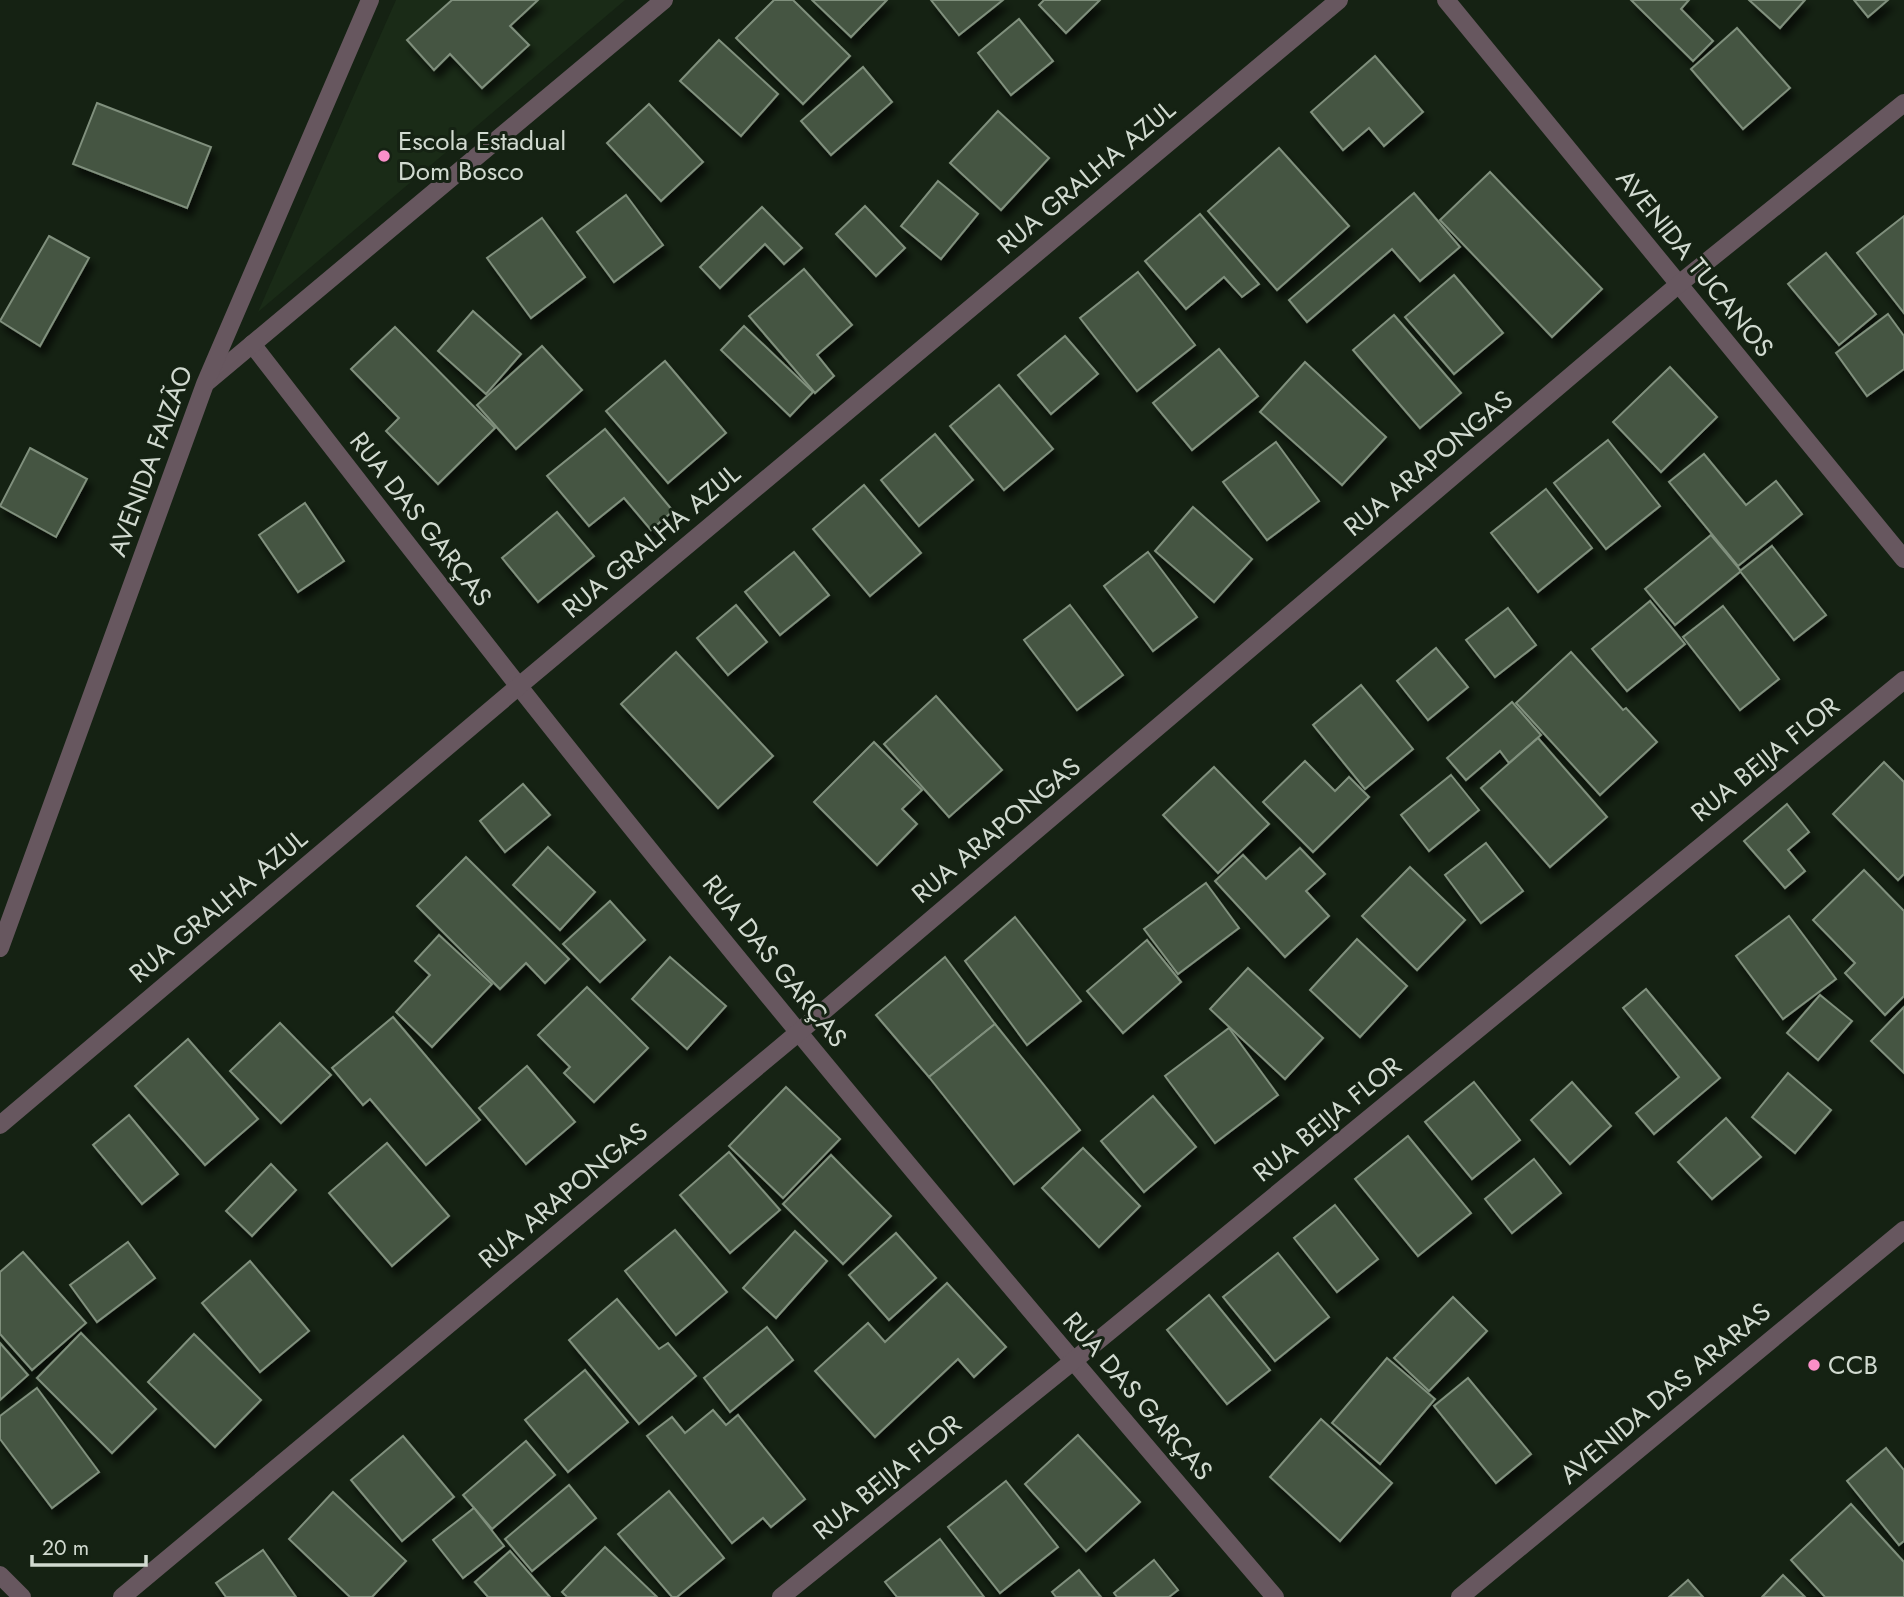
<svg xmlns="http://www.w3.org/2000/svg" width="1904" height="1597" font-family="Jost,sans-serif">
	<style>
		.built { fill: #1a2b17 }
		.building { fill: #455443; stroke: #80907d; stroke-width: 2; filter: url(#shadow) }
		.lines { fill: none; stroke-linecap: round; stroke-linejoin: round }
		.street { stroke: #67575f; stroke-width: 18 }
		.poi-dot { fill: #f98fc8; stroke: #152213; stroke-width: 2.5 }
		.labels { text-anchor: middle; stroke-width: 6; stroke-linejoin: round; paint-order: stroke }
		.poi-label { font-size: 26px; fill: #d1dad0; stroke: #152213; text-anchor: start }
		.street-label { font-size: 26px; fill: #d1dad0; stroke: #152213 }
	</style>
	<defs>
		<filter id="shadow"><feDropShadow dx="4.5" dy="8" stdDeviation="3.5" flood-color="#0009"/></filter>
	</defs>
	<rect width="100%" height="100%" fill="#152213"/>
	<polygon class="built" points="396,0 625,0 258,312"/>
	<g class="building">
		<polygon points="452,0 538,0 510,26 529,45 482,88 450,54 434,70 407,40"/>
		<polygon points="774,0 793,0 850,56 803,104 736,38"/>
		<polygon points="812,0 887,0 851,37"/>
		<polygon points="931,0 1003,0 959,35"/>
		<polygon points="1044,0 1100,0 1066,33 1039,5"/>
		<polygon points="1631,0 1689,0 1681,9 1713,41 1693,61"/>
		<polygon points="1749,0 1805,0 1780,28"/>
		<polygon points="1854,0 1888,0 1868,17"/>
		<polygon points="1019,19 1053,61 1011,95 978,53"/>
		<polygon points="1737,28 1790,88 1743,129 1691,69"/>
		<polygon points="719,40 778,94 741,136 680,81"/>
		<polygon points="1375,56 1423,112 1384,146 1369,128 1343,150 1311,112"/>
		<polygon points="863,67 892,102 831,155 801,121"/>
		<polygon points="97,103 211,147 187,208 73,164"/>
		<polygon points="649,104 703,162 661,201 607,143"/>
		<polygon points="998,111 1049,158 1001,210 950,163"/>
		<polygon points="1279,148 1349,226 1277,290 1208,211"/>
		<polygon points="1490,172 1602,289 1552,337 1440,220"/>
		<polygon points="938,181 978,214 941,259 901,226"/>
		<polygon points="1414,193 1460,247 1420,281 1392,249 1307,322 1289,300"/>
		<polygon points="626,195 663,245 614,282 577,232"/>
		<polygon points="865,206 905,248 876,276 836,234"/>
		<polygon points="762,207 802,248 784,264 765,244 720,288 700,267"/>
		<polygon points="1200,214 1259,284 1242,297 1224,277 1186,309 1145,261"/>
		<polygon points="1904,216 1904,313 1857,253"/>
		<polygon points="542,218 585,277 531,318 487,258"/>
		<polygon points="49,236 89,258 40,346 0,321"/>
		<polygon points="1826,253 1876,314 1839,345 1788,284"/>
		<polygon points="804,269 852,325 817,355 834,376 815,393 749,316"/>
		<polygon points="1138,272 1195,345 1137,391 1080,318"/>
		<polygon points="1454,275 1503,333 1454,374 1405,317"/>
		<polygon points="473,311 521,354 486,394 438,351"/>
		<polygon points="1888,314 1904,336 1904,369 1867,396 1836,353"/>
		<polygon points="1394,315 1461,393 1420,428 1353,350"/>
		<polygon points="744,326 813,392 790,416 721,350"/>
		<polygon points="395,327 495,428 438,484 386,431 399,418 351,369"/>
		<polygon points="1065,336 1098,374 1051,414 1018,375"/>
		<polygon points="542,346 582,390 516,449 477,405"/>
		<polygon points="1219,349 1258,396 1192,450 1153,403"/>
		<polygon points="665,361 726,433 668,483 606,411"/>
		<polygon points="1305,362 1386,437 1342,485 1260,412"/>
		<polygon points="1670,367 1717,417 1661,472 1613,422"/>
		<polygon points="999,385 1053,449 1004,490 950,426"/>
		<polygon points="605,429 673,511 651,530 624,498 589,526 547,476"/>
		<polygon points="935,434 973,480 919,526 881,480"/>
		<polygon points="1608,440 1660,506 1606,549 1554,483"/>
		<polygon points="1276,442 1319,501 1267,540 1223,482"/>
		<polygon points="30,448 87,479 56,537 0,506"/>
		<polygon points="1704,454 1746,505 1776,481 1802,514 1738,566 1669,482"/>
		<polygon points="864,485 921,553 870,596 813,529"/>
		<polygon points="1546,489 1592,548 1538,592 1491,533"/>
		<polygon points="305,503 344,561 298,592 259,535"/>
		<polygon points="1193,507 1252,559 1214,602 1155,551"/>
		<polygon points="557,512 594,556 538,602 502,558"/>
		<polygon points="1711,535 1741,571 1675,625 1645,589"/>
		<polygon points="1772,546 1826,615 1794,640 1740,571"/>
		<polygon points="794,552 829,595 780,635 745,592"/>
		<polygon points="1148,552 1197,617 1153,651 1104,586"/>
		<polygon points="1650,601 1685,644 1627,691 1592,649"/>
		<polygon points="736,605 767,642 728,675 697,638"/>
		<polygon points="1070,605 1123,675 1077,710 1024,640"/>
		<polygon points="1723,606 1779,679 1740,710 1683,637"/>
		<polygon points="1508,608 1536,645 1495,677 1466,640"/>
		<polygon points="1436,648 1468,687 1428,720 1397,681"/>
		<polygon points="676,652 773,756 718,808 621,704"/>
		<polygon points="1571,652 1623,710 1626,708 1657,742 1600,795 1516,703"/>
		<polygon points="1361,685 1413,749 1365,789 1313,725"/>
		<polygon points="936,696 1002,770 949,817 884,744"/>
		<polygon points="1512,702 1541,735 1509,763 1500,751 1466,780 1447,758"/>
		<polygon points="1538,738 1607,817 1550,867 1481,788"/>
		<polygon points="874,742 922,790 902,809 917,824 877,865 814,802"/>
		<polygon points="1305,761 1335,791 1349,777 1369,797 1313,852 1263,802"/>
		<polygon points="1884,762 1904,782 1904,874 1898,880 1833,814"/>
		<polygon points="1214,767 1269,824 1218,873 1163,815"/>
		<polygon points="1451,775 1479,810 1429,851 1401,815"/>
		<polygon points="523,784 550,815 505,852 480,821"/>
		<polygon points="1787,804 1809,832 1788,850 1805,871 1785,888 1744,841"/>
		<polygon points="1486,843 1523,891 1481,923 1445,875"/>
		<polygon points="548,847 595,892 560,930 513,885"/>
		<polygon points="1300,848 1325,874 1306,891 1329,916 1285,957 1215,881 1243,855 1266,879"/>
		<polygon points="466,857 569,959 545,983 526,963 500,989 417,906"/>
		<polygon points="1410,867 1465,920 1417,970 1362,916"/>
		<polygon points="1864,870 1904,911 1904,996 1885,1015 1845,973 1855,963 1813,920"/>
		<polygon points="1206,883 1239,928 1178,974 1144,929"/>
		<polygon points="610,901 645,940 600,982 563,944"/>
		<polygon points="1789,916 1836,979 1783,1019 1736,956"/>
		<polygon points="1015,917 1081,1001 1027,1045 965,961"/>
		<polygon points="439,935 492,984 432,1047 396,1012 430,975 415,961"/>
		<polygon points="1357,939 1407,986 1360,1037 1310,990"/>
		<polygon points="1147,940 1181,982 1123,1033 1087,991"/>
		<polygon points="670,957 726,1006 687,1049 632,999"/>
		<polygon points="945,957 995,1024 929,1077 876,1015"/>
		<polygon points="1248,968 1323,1038 1285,1079 1210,1009"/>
		<polygon points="587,987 648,1048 594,1102 564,1073 570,1067 538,1035"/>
		<polygon points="1646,989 1720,1078 1654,1134 1636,1113 1679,1077 1623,1008"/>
		<polygon points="1820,995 1852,1021 1818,1060 1787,1033"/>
		<polygon points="1904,1007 1904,1073 1871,1041"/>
		<polygon points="393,1017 480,1120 426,1165 370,1099 363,1105 332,1068"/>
		<polygon points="280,1023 331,1075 281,1123 230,1071"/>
		<polygon points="995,1024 1080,1130 1014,1184 929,1077"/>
		<polygon points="1229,1028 1278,1095 1215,1143 1165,1076"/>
		<polygon points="188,1039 258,1119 205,1165 135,1086"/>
		<polygon points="527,1066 575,1122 526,1164 479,1108"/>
		<polygon points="1788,1073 1831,1110 1795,1153 1752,1117"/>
		<polygon points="1474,1082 1520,1140 1472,1179 1425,1122"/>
		<polygon points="1572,1082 1611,1126 1570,1164 1531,1120"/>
		<polygon points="786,1087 840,1139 783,1198 729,1146"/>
		<polygon points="1153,1096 1196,1147 1144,1192 1101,1141"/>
		<polygon points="129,1115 178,1174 142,1204 93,1145"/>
		<polygon points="1726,1118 1761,1157 1712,1199 1678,1162"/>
		<polygon points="1408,1136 1471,1213 1418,1256 1355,1179"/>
		<polygon points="387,1143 449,1216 392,1266 329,1193"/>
		<polygon points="1083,1148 1140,1206 1099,1247 1042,1188"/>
		<polygon points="729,1152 780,1210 730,1253 680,1195"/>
		<polygon points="831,1155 891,1216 843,1264 783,1204"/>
		<polygon points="1534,1159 1561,1193 1512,1233 1485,1199"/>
		<polygon points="271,1164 296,1190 252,1236 226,1211"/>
		<polygon points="1335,1205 1378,1259 1337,1292 1294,1238"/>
		<polygon points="675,1230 727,1292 676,1335 625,1271"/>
		<polygon points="795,1231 827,1261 776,1318 743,1288"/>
		<polygon points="896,1233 936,1278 889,1320 849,1275"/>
		<polygon points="128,1242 155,1278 97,1322 70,1285"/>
		<polygon points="23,1252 86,1323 32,1370 0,1334 0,1272"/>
		<polygon points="1278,1253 1329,1317 1275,1361 1223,1297"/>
		<polygon points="250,1261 309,1331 260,1372 202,1303"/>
		<polygon points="947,1283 1006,1347 974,1377 958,1359 875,1437 815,1371 868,1323 885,1342"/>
		<polygon points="1209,1295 1270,1370 1227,1404 1167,1330"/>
		<polygon points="1453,1297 1487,1331 1429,1391 1394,1358"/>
		<polygon points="617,1299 659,1349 668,1343 696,1376 639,1424 569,1340"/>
		<polygon points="767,1327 793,1360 730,1412 704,1378"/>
		<polygon points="81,1333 156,1409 112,1453 37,1378"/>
		<polygon points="194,1334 261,1400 215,1447 148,1382"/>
		<polygon points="0,1343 28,1375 0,1400"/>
		<polygon points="1387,1358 1435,1399 1380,1464 1332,1423"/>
		<polygon points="585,1370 628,1422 568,1472 525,1420"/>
		<polygon points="1468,1378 1531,1454 1496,1483 1434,1406"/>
		<polygon points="37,1388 99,1472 52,1508 0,1439 0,1416"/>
		<polygon points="713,1410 726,1425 738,1415 805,1499 771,1527 763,1518 732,1543 647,1436 672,1417 685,1433"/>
		<polygon points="1321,1419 1392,1483 1340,1541 1270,1477"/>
		<polygon points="1078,1435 1140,1502 1086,1551 1025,1484"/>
		<polygon points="403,1436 454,1497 402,1541 351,1480"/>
		<polygon points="526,1441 555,1475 492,1529 463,1495"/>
		<polygon points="1886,1448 1904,1470 1904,1541 1899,1545 1847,1481"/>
		<polygon points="1006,1481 1058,1547 1000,1593 948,1527"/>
		<polygon points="569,1485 596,1518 532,1571 505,1539"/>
		<polygon points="669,1491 724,1558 677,1597 672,1597 618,1534"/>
		<polygon points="333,1492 406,1561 372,1597 350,1597 289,1539"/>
		<polygon points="1851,1504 1904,1562 1904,1597 1825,1597 1791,1560"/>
		<polygon points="474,1508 504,1546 463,1578 433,1540"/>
		<polygon points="940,1539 984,1597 897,1597 885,1582"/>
		<polygon points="605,1547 657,1597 567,1597 562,1592"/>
		<polygon points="263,1550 296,1597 226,1597 216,1583"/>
		<polygon points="510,1551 550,1597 488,1597 475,1582"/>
		<polygon points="1154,1560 1178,1590 1169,1597 1117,1597 1114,1593"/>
		<polygon points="1079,1570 1101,1597 1056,1597 1052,1592"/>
		<polygon points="1783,1575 1805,1597 1762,1597"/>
		<polygon points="1688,1580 1703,1597 1669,1597"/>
	</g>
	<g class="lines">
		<g class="street">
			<polyline points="1446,0 1904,559"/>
			<path d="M252 344C340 458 428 571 517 684 762 994 1017 1297 1275 1597"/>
			<polyline points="207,382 664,0"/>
			<polyline points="0,948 205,384 370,0"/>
			<polyline points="0,1125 519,686 1339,0"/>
			<polyline points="0,1575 22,1597"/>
			<polyline points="122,1597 799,1032 1679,284 1904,103"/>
			<polyline points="781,1597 1072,1362 1904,680"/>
			<polyline points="1460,1597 1904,1230"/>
		</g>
	</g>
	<g class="poi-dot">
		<circle cx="384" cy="156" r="7"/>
		<circle cx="1814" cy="1365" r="7"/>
	</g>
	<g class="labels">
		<g class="poi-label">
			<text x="398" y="150">Escola Estadual<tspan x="398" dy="30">Dom Bosco</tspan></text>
			<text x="1828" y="1374">CCB</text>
		</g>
		<g class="street-label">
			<text transform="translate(1086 177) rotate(-40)" y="9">RUA GRALHA AZUL</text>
			<text transform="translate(1695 263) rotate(51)" y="9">AVENIDA TUCANOS</text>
			<text transform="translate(150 461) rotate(-70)" y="9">AVENIDA FAIZÃO</text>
			<text transform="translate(1428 463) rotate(-40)" y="9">RUA ARAPONGAS</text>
			<text transform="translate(421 519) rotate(52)" y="9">RUA DAS GARÇAS</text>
			<text transform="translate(651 541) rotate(-40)" y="9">RUA GRALHA AZUL</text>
			<text transform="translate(1765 759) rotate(-39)" y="9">RUA BEIJA FLOR</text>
			<text transform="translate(996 830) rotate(-40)" y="9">RUA ARAPONGAS</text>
			<text transform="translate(218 906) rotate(-40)" y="9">RUA GRALHA AZUL</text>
			<text transform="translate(775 961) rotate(51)" y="9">RUA DAS GARÇAS</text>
			<text transform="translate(1327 1119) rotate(-39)" y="9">RUA BEIJA FLOR</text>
			<text transform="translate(563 1195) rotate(-40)" y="9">RUA ARAPONGAS</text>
			<text transform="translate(1665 1393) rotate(-40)" y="9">AVENIDA DAS ARARAS</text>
			<text transform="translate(1138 1396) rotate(49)" y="9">RUA DAS GARÇAS</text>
			<text transform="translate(887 1477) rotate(-39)" y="9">RUA BEIJA FLOR</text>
		</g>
	</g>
	<path d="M32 1555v10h114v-10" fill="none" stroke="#d1dad0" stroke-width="3.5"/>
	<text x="42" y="1555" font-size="21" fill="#d1dad0" stroke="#152213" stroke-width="5" paint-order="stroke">20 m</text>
</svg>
